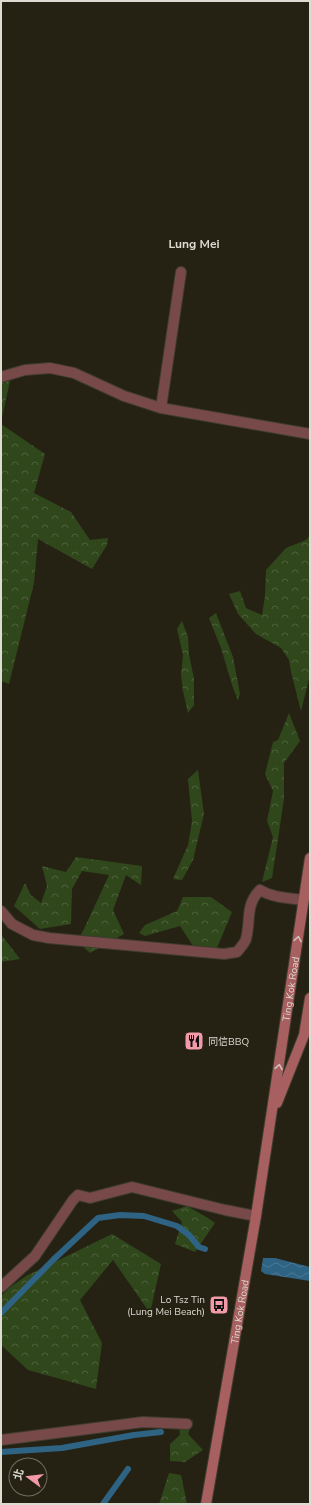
<svg xmlns="http://www.w3.org/2000/svg" width="311" height="1505" font-family="'Nunito Sans','Noto Sans TC',sans-serif">
	<style>
		.forest { fill: url(#forest-crowns) }
		.water { fill: url(#water-waves) }
		.lines { fill: none; stroke-linecap: round; stroke-linejoin: round }
		.stream { stroke: #2e6384; stroke-width: 6 }
		.street-casing { stroke: #3f3c2f; stroke-width: 12 }
		.secondary-casing { stroke: #3f3c2f; stroke-width: 12 }
		.street { stroke: #774a49; stroke-width: 10 }
		.secondary { stroke: #a75f5f; stroke-width: 10 }
		.oneway { stroke: #d2c2bb }
		.labels { text-anchor: middle; stroke-width: 3.5; stroke-linejoin: round; paint-order: stroke }
		.street-label { font-size: 10px; fill: #dddbd2; stroke: #252214 }
		.poi-label { font-size: 10px; fill: #dddbd2; stroke: #252214; text-anchor: start }
		.quarter-label { font-size: 12px; font-weight: bold; fill: #dddbd2; stroke: #252214 }
	</style>
	<defs>
		<pattern id="forest-crowns" width="20" height="18" patternUnits="userSpaceOnUse"><rect width="20" height="18" fill="#2f471b"/><path d="M2 6a3 3 0 1 1 6 0M12 15a3 3 0 1 1 6 0" fill="none" stroke="#4d613b"/></pattern>
		<pattern id="water-waves" width="16" height="10" patternUnits="userSpaceOnUse"><rect width="16" height="10" fill="#2e6384"/><path d="M0 5q4-4 8 0t8 0" fill="none" stroke="#4c7994"/></pattern>
	</defs>
	<rect width="100%" height="100%" fill="#252214"/>
	<g class="forest">
		<polygon points="1,377 10,381 1,422"/>
		<polygon points="1,424 45,454 34,493 71,512 90,540 108,538 107,545 92,569 38,539 34,583 9,684 1,681"/>
		<polygon points="310,535 310,675 301,711 291,672 289,660 281,648 256,634 238,614 229,594 240,591 246,608 262,615 265,596 266,570 286,548 306,540"/>
		<polygon points="216,613 233,657 240,694 238,700 233,688 221,648 209,618"/>
		<polygon points="182,621 188,637 189,654 194,679 194,705 188,713 183,691 181,675 183,655 177,629"/>
		<polygon points="289,713 300,741 284,763 284,799 272,878 262,882 273,837 267,821 273,791 265,774 273,742 278,740"/>
		<polygon points="198,770 204,814 193,860 182,880 173,879 188,845 192,821 188,779"/>
		<polygon points="76,857 142,866 141,885 126,875 113,910 124,934 90,953 77,941 84,929 109,875 82,871 72,889 71,924 40,929 14,906 25,883 31,895 41,903 47,886 42,866 66,872"/>
		<polygon points="183,897 211,897 232,912 217,948 195,949 180,926 145,936 139,933 145,925 177,911"/>
		<polygon points="1,935 3,937 20,959 1,962"/>
		<polygon points="187,1206 208,1218 215,1223 195,1252 175,1244 182,1222 172,1211"/>
		<polygon points="112,1234 161,1264 150,1313 113,1260 80,1300 102,1343 96,1389 28,1370 1,1345 1,1296 9,1288 26,1276"/>
		<polygon points="178,1419 193,1420 188,1434 203,1450 185,1462 170,1461 170,1444 180,1435"/>
		<polygon points="169,1473 181,1475 187,1504 159,1504"/>
	</g>
	<polygon class="water" points="263,1258 275,1258 310,1267 310,1281 265,1274 261,1271"/>
	<g class="lines">
		<g class="stream">
			<polyline points="1,1313 53,1260 98,1218 120,1215 144,1216 177,1226 189,1235 199,1247 205,1249"/>
			<polyline points="1,1452 62,1448 134,1435 161,1432"/>
			<polyline points="103,1504 128,1469"/>
		</g>
		<g class="street-casing">
			<g id="street">
				<polyline points="1,377 25,370 50,368 74,373 124,396 161,408 310,434"/>
				<polyline points="161,408 181,272"/>
				<path d="M1 911 12 924 33 935 49 938 224 954 237 952C240 948 245 943 246 939 251 920 245 905 260 890 273 898 289 898 304 900"/>
				<polyline points="1,1287 35,1256 73,1200 78,1195 90,1198 132,1187 225,1210 256,1216"/>
				<polyline points="1,1440 143,1422 187,1424"/>
			</g>
		</g>
		<g class="secondary-casing">
			<g id="secondary">
				<polyline points="277,1103 304,1035 310,998"/>
				<path id="s1" d="M206 1504 256 1216 310 858"/>
			</g>
		</g>
		<use href="#street" class="street"/>
		<use href="#secondary" class="secondary"/>
	</g>
	<defs><path id="oneway-chevron" d="M-2-3.5L2.5 0L-2 3.5" fill="none" stroke-width="1.6" stroke-linecap="round" stroke-linejoin="round"/></defs>
	<g class="oneway">
		<use href="#oneway-chevron" transform="translate(298 939) rotate(-81)"/>
		<use href="#oneway-chevron" transform="translate(279 1067) rotate(-81)"/>
	</g>
	<defs>
		<g id="restaurant-square" transform="scale(1)"><rect x="-9" y="-9" width="18" height="18" rx="4" fill="#f39aa9" stroke="#252214"/><path d="M-5-6h1v4h1v-4h1v4h1v-4h1v5L-1.5 .5V6h-2V.5L-5-1ZM5-6V6H3V1.5H1.5Q1.5-4 5-6Z" fill="#111"/></g>
		<g id="bus-square" transform="scale(1)"><rect x="-9" y="-9" width="18" height="18" rx="4" fill="#f39aa9" stroke="#252214"/><path d="M-5-6H5V4H4V6H2V4H-2V6H-4V4H-5ZM-3.5-4V0h7V-4ZM-3.5 1.2v1.5H-2V1.2ZM2 1.2v1.5H3.5V1.2Z" fill="#111"/></g>
	</defs>
	<g fill-rule="evenodd">
		<use href="#restaurant-square" x="194" y="1041"/>
		<use href="#bus-square" x="219" y="1305"/>
	</g>
	<g class="labels">
		<g class="street-label">
			<text dy="4" stroke="none"><textPath href="#s1" startOffset="522">Ting Kok Road</textPath></text>
			<text dy="4" stroke="none"><textPath href="#s1" startOffset="195">Ting Kok Road</textPath></text>
		</g>
		<g class="poi-label">
			<text x="208" y="1045">同信BBQ</text>
			<text x="205" y="1303" text-anchor="end">Lo Tsz Tin<tspan x="205" dy="12">(Lung Mei Beach)</tspan></text>
		</g>
		<g class="quarter-label">
			<text x="194" y="248">Lung Mei</text>
		</g>
	</g>
	<rect width="311" height="1505" fill="none" stroke="#dddbd2" stroke-width="4"/>
	<g transform="translate(28 1477) rotate(285)"><circle r="19" fill="#252214" stroke="#6f6c60"/>
	<path d="M0-3L7 15L0 10L-7 15Z" fill="#f39aa9"/>
	<text y="-6" font-size="11" font-weight="bold" text-anchor="middle" fill="#dddbd2">北</text>
	</g>
</svg>
